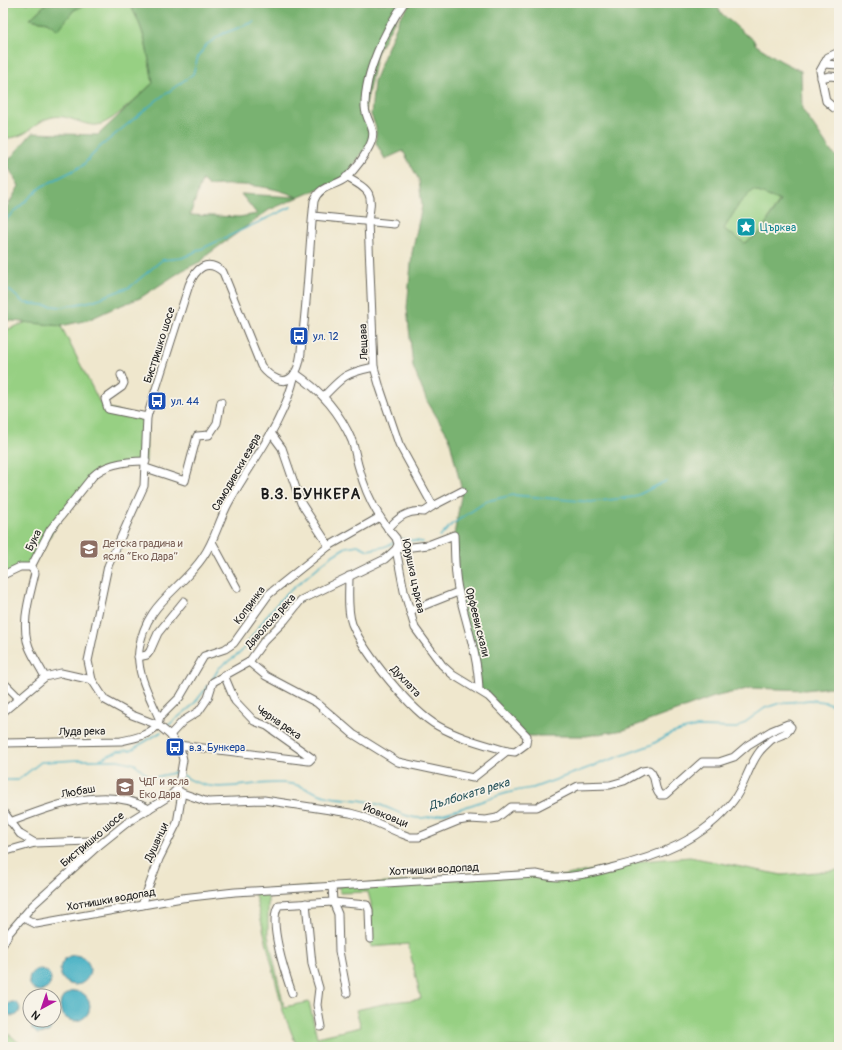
<svg xmlns="http://www.w3.org/2000/svg" width="842" height="1050" font-family="Pangolin,sans-serif">
	<style>
		.green { fill: #97d083; stroke: #5a7650; fill-rule: evenodd }
		.forest { fill: #79b271; stroke: #4a6746; fill-rule: evenodd }
		.water { fill: #45b0c4; stroke: #306670 }
		.lines { fill: none; stroke-linecap: round; stroke-linejoin: round }
		.stream { stroke: #45b0c4; stroke-width: 1.5 }
		.minor-casing { stroke: #66635a; stroke-width: 9 }
		.minor { stroke: #fff; stroke-width: 7 }
		.labels { text-anchor: middle; stroke-width: 3.5; stroke-linejoin: round; paint-order: stroke }
		.culture-label { font-size: 11px; fill: #0d838f; stroke: #f7f3e8; text-anchor: start }
		.transit-label { font-size: 11px; fill: #164399; stroke: #f7f3e8; text-anchor: start }
		.street-label { font-size: 11px; fill: #1c1c1c; stroke: #f7f3e8 }
		.education-label { font-size: 11px; fill: #785e54; stroke: #f7f3e8; text-anchor: start }
		.water-label { font-size: 12px; font-style: italic; fill: #2c575f; stroke: #f7f3e8 }
		.district-label { font-size: 15px; font-weight: bold; letter-spacing: 1px; fill: #1c1c1c; stroke: #f7f3e8 }
	</style>
	<rect width="100%" height="100%" fill="#f7f3e8"/>
	<filter id="ink" filterUnits="userSpaceOnUse"><feTurbulence type="fractalNoise" baseFrequency=".025" numOctaves="2"/><feDisplacementMap in="SourceGraphic" scale="8" xChannelSelector="R" yChannelSelector="G"/><feConvolveMatrix kernelMatrix="1 2 1 2 8 2 1 2 1" color-interpolation-filters="sRGB"/></filter>
	<filter id="wash" filterUnits="userSpaceOnUse"><feTurbulence type="fractalNoise" baseFrequency=".012" numOctaves="4" result="noise"/><feDisplacementMap in="SourceGraphic" scale="16" xChannelSelector="R" yChannelSelector="G"/><feGaussianBlur stdDeviation="0.9" result="paint"/><feColorMatrix in="noise" values="0 0 0 0 0 0 0 0 0 0 0 0 0 0 0 0 0 1.4 0 .05"/><feComposite in="paint" operator="in"/></filter>
	<g filter="url(#wash)">
		<rect width="100%" height="100%" fill="#efe7cd"/>
		<g class="green">
			<path d="M3 3H47L30 19 47 22 57 29 74 10 90 3H128C145 26 148 56 153 83 140 94 113 123 97 125 81 126 66 112 49 118 31 124 28 139 3 138Z"/>
			<polygon points="753,190 780,200 760,233 745,243 723,229 739,204"/>
			<polygon points="27,322 61,326 100,403 115,411 147,417 146,461 100,469 66,510 31,567 3,575 3,331"/>
			<path d="M690 857 782 875 839 870V1047H297L283 1011 254 891 536 874 556 877 641 861ZM340 887V893L368 892 371 903V947L408 944 421 999 392 1002 356 1010 361 1027 317 1037 309 1002 284 1007 268 935V897Z"/>
			<polygon points="3,1029 24,1047 3,1047"/>
		</g>
		<g class="forest">
			<polygon points="47,3 90,3 74,10 58,30 47,22 30,19"/>
			<path d="M128 3H404L377 53 365 109 374 135 346 177 269 210 207 255 202 261 183 270 140 298 114 308 88 320 61 326 3 320V214L19 186 6 163 32 133 98 135 153 83C148 56 145 26 128 3ZM202 180 209 186C238 183 271 185 297 197L241 194 257 214 239 217 190 215Z"/>
			<path d="M411 3H715L722 14 745 34 753 39 756 45 781 61 801 71 802 109 832 153 839 158V686L805 690 751 688 714 697 624 730 586 736H527L479 690 458 592 454 535 462 491 449 437 427 401 413 367 407 308 412 253 422 206 419 180 403 151 385 159 376 143V127L371 115 374 81 400 17ZM753 190 780 201 760 233 745 243 724 229 739 204Z"/>
		</g>
		<g class="water">
			<circle cx="75" cy="970" r="15"/>
			<circle cx="40" cy="980" r="11"/>
			<circle cx="75" cy="1006" r="15"/>
			<circle cx="13" cy="1009" r="7"/>
			<polygon points="31,1020 52,1020 52,1026 48,1033 37,1034 32,1029"/>
		</g>
		<g class="lines">
			<g class="stream">
				<polyline points="3,222 41,187 82,166 101,146 157,100 193,74 198,57 206,45 222,34 254,22"/>
				<polyline points="8,289 24,303 62,307 92,301 130,287 162,260 182,258 291,207"/>
				<polyline points="440,537 451,525 487,501 513,495 591,502 634,497 666,481"/>
				<polyline points="402,539 423,542"/>
				<polyline points="212,680 219,668 241,652 269,613 285,595 330,557 346,547 358,545 368,550 384,547 395,542"/>
				<polyline points="165,728 193,705 208,686"/>
				<polyline points="100,759 118,751 131,750 161,732"/>
				<path d="M183 775C214 799 255 778 292 784 304 786 314 793 326 796 341 800 358 798 374 803 390 807 406 819 422 818 461 813 495 792 533 788L651 745 670 734 683 730 697 727 737 728 765 708 780 703 810 700 826 702 839 708"/>
				<polyline points="3,780 18,780 41,762 78,760 118,760 135,764 149,776 155,777 178,772"/>
			</g>
		</g>
	</g>
	<g filter="url(#ink)">
		<g class="lines">
			<g class="minor-casing">
				<g id="minor">
					<polyline points="839,52 828,57 820,71 826,101 834,108 839,106"/>
					<polyline points="824,64 839,65"/>
					<polyline points="821,78 830,76 839,77"/>
					<path d="M346 177C372 191 373 193 368 221L374 367 380 388 399 444 433 506"/>
					<polyline points="313,216 394,224"/>
					<path d="M295 373C320 390 340 412 352 441 355 449 356 459 359 468 366 495 377 517 396 538L398 544 396 549 404 591 415 628 442 665 453 675 489 697 527 736 526 744 515 752 507 751C484 744 459 738 438 726 411 711 364 653 352 624 347 610 349 591 349 576"/>
					<polyline points="121,375 124,383 122,387 105,399 108,409 147,417"/>
					<path d="M324 396C344 375 346 373 374 367"/>
					<polyline points="271,433 282,448 301,503 329,546"/>
					<polyline points="146,468 185,481 197,436 209,435 217,423 221,402"/>
					<path d="M388 529C398 517 409 509 424 512L433 506 462 491"/>
					<polyline points="212,542 237,588"/>
					<path d="M31 567 50 530 93 476C106 463 128 461 146 461"/>
					<path d="M31 567 35 573C30 596 20 624 29 647 33 657 40 667 45 677"/>
					<polyline points="3,575 20,567 31,567"/>
					<polyline points="410,611 458,592"/>
					<polyline points="138,657 147,655 150,651 158,633 184,601"/>
					<polyline points="249,662 266,676 317,703 353,734 398,762 473,778 507,751"/>
					<polyline points="3,682 19,698"/>
					<polyline points="3,712 45,677 61,673 92,680"/>
					<path d="M159 718C150 697 136 673 139 650 145 603 180 591 203 557 215 540 219 520 229 502 253 459 284 423 295 374"/>
					<polyline points="159,721 159,718 180,697 204,656 225,649 234,643 269,594 329,546 380,517"/>
					<path d="M170 735 183 721 199 711 208 698 213 682 249 662 264 641 285 620 301 600 385 559 396 549 428 545 454 535C455 553 454 575 459 593 467 626 478 656 479 690"/>
					<path d="M3 743 121 741C136 738 147 736 158 725"/>
					<polyline points="178,745 309,761 312,758 267,726 254,721 235,701 224,675"/>
					<polyline points="3,811 20,834 35,843"/>
					<path d="M10 822C53 806 106 784 149 809"/>
					<polyline points="3,852 35,843 89,841 98,846"/>
					<polyline points="332,886 333,902 338,914 339,951 347,993"/>
					<polyline points="306,903 312,964 319,988 317,1005 321,1027"/>
					<polyline points="142,905 159,859 177,823 182,793 179,791"/>
					<path d="M22 917 36 924 182 898 235 892 536 874C542 875 550 877 557 877 575 877 593 873 611 868 657 857 703 840 733 801 745 786 748 766 760 751 763 747 768 743 771 740 778 735 788 735 791 727L788 724 771 731 748 745 734 757 719 762H702L665 795H660C653 789 657 776 649 770L642 771 624 781 610 785 578 786 537 807H511L497 818 486 820 470 819 458 821 419 837H410L402 834 361 816 350 813 264 800 208 802 182 793"/>
					<path d="M3 944 9 933 33 905 98 846 128 822 171 795 177 789 180 778 183 760 181 751 170 735 158 725 132 715 105 700 92 680 88 661 108 566 144 486 147 417 189 285C196 268 207 258 223 272L261 366C269 376 285 389 295 373 301 364 301 351 302 341 308 294 309 247 314 201 320 184 336 187 347 177 355 169 364 157 369 147 379 128 366 124 365 107 364 74 385 30 404 3"/>
					<path d="M292 993C286 976 267 920 279 905L333 902 367 905 369 910 370 939"/>
				</g>
			</g>
			<use href="#minor" class="minor"/>
		</g>
	</g>
	<defs>
		<g id="sight-square" transform="scale(1)"><rect x="-9" y="-9" width="18" height="18" rx="4" fill="#0f9aa8" stroke="#f7f3e8"/><path d="M0-6L1.8-2.2L6-1.7L2.9 1.2L3.7 5.4L0 3.3L-3.7 5.4L-2.9 1.2L-6-1.7L-1.8-2.2Z" fill="#fff"/></g>
		<g id="bus-square" transform="scale(1)"><rect x="-9" y="-9" width="18" height="18" rx="4" fill="#1a4fb4" stroke="#f7f3e8"/><path d="M-5-6H5V4H4V6H2V4H-2V6H-4V4H-5ZM-3.5-4V0h7V-4ZM-3.5 1.2v1.5H-2V1.2ZM2 1.2v1.5H3.5V1.2Z" fill="#fff"/></g>
		<g id="school-square" transform="scale(1)"><rect x="-9" y="-9" width="18" height="18" rx="4" fill="#8d6e63" stroke="#f7f3e8"/><path d="M0-5L7-2L0 1L-7-2ZM-4 1L0 2.5L4 1V4Q0 6-4 4Z" fill="#fff"/></g>
	</defs>
	<g fill-rule="evenodd">
		<use href="#sight-square" x="746" y="227"/>
		<use href="#bus-square" x="299" y="336"/>
		<use href="#bus-square" x="157" y="401"/>
		<use href="#school-square" x="89" y="549"/>
		<use href="#bus-square" x="175" y="747"/>
		<use href="#school-square" x="125" y="787"/>
	</g>
	<g class="labels">
		<g class="culture-label">
			<text x="760" y="231">Църква</text>
		</g>
		<g class="transit-label">
			<text x="313" y="340">ул. 12</text>
			<text x="171" y="405">ул. 44</text>
			<text x="189" y="751">в.з. Бункера</text>
		</g>
		<g class="street-label">
			<text transform="translate(363 342) rotate(-92)" y="4">Лещава</text>
			<text transform="translate(159 345) rotate(-72)" y="4">Бистришко шосе</text>
			<text transform="translate(236 472) rotate(-60)" y="4">Самодивски езера</text>
			<text transform="translate(33 540) rotate(-64)" y="4">Бука</text>
			<text transform="translate(414 576) rotate(78)" y="4">Юрушка църква</text>
			<text transform="translate(249 605) rotate(-53)" y="4">Копринка</text>
			<text transform="translate(270 621) rotate(-48)" y="4">Дяволска река</text>
			<text transform="translate(478 622) rotate(76)" y="4">Орфееви скали</text>
			<text transform="translate(406 681) rotate(47)" y="4">Духлата</text>
			<text transform="translate(279 722) rotate(34)" y="4">Черна река</text>
			<text transform="translate(82 731) rotate(-1)" y="4">Луда река</text>
			<text transform="translate(78 791) rotate(-10)" y="4">Любаш</text>
			<text transform="translate(386 815) rotate(22)" y="4">Йовковци</text>
			<text transform="translate(92 839) rotate(-40)" y="4">Бистришко шосе</text>
			<text transform="translate(156 842) rotate(-65)" y="4">Душанци</text>
			<text transform="translate(434 869) rotate(-3)" y="4">Хотнишки водопад</text>
			<text transform="translate(111 899) rotate(-10)" y="4">Хотнишки водопад</text>
		</g>
		<g class="education-label">
			<text x="103" y="547">Детска градина и<tspan x="103" dy="13">ясла “Еко Дара”</tspan></text>
			<text x="139" y="785">ЧДГ и ясла<tspan x="139" dy="13">Еко Дара</tspan></text>
		</g>
		<g class="water-label">
			<text transform="translate(469 794) rotate(-17)" y="4">Дълбоката река</text>
		</g>
		<g class="district-label">
			<text x="311" y="499">В.З. БУНКЕРА</text>
		</g>
	</g>
	<rect width="842" height="1050" fill="none" stroke="#f7f3e8" stroke-width="16"/>
	<g transform="translate(42 1008) rotate(220)"><circle r="19" fill="#f7f3e8" stroke="#9f9d96"/>
	<path d="M0-3L7 15L0 10L-7 15Z" fill="#b5179e"/>
	<text y="-6" font-size="11" font-weight="bold" text-anchor="middle" fill="#1c1c1c">N</text>
	</g>
</svg>
